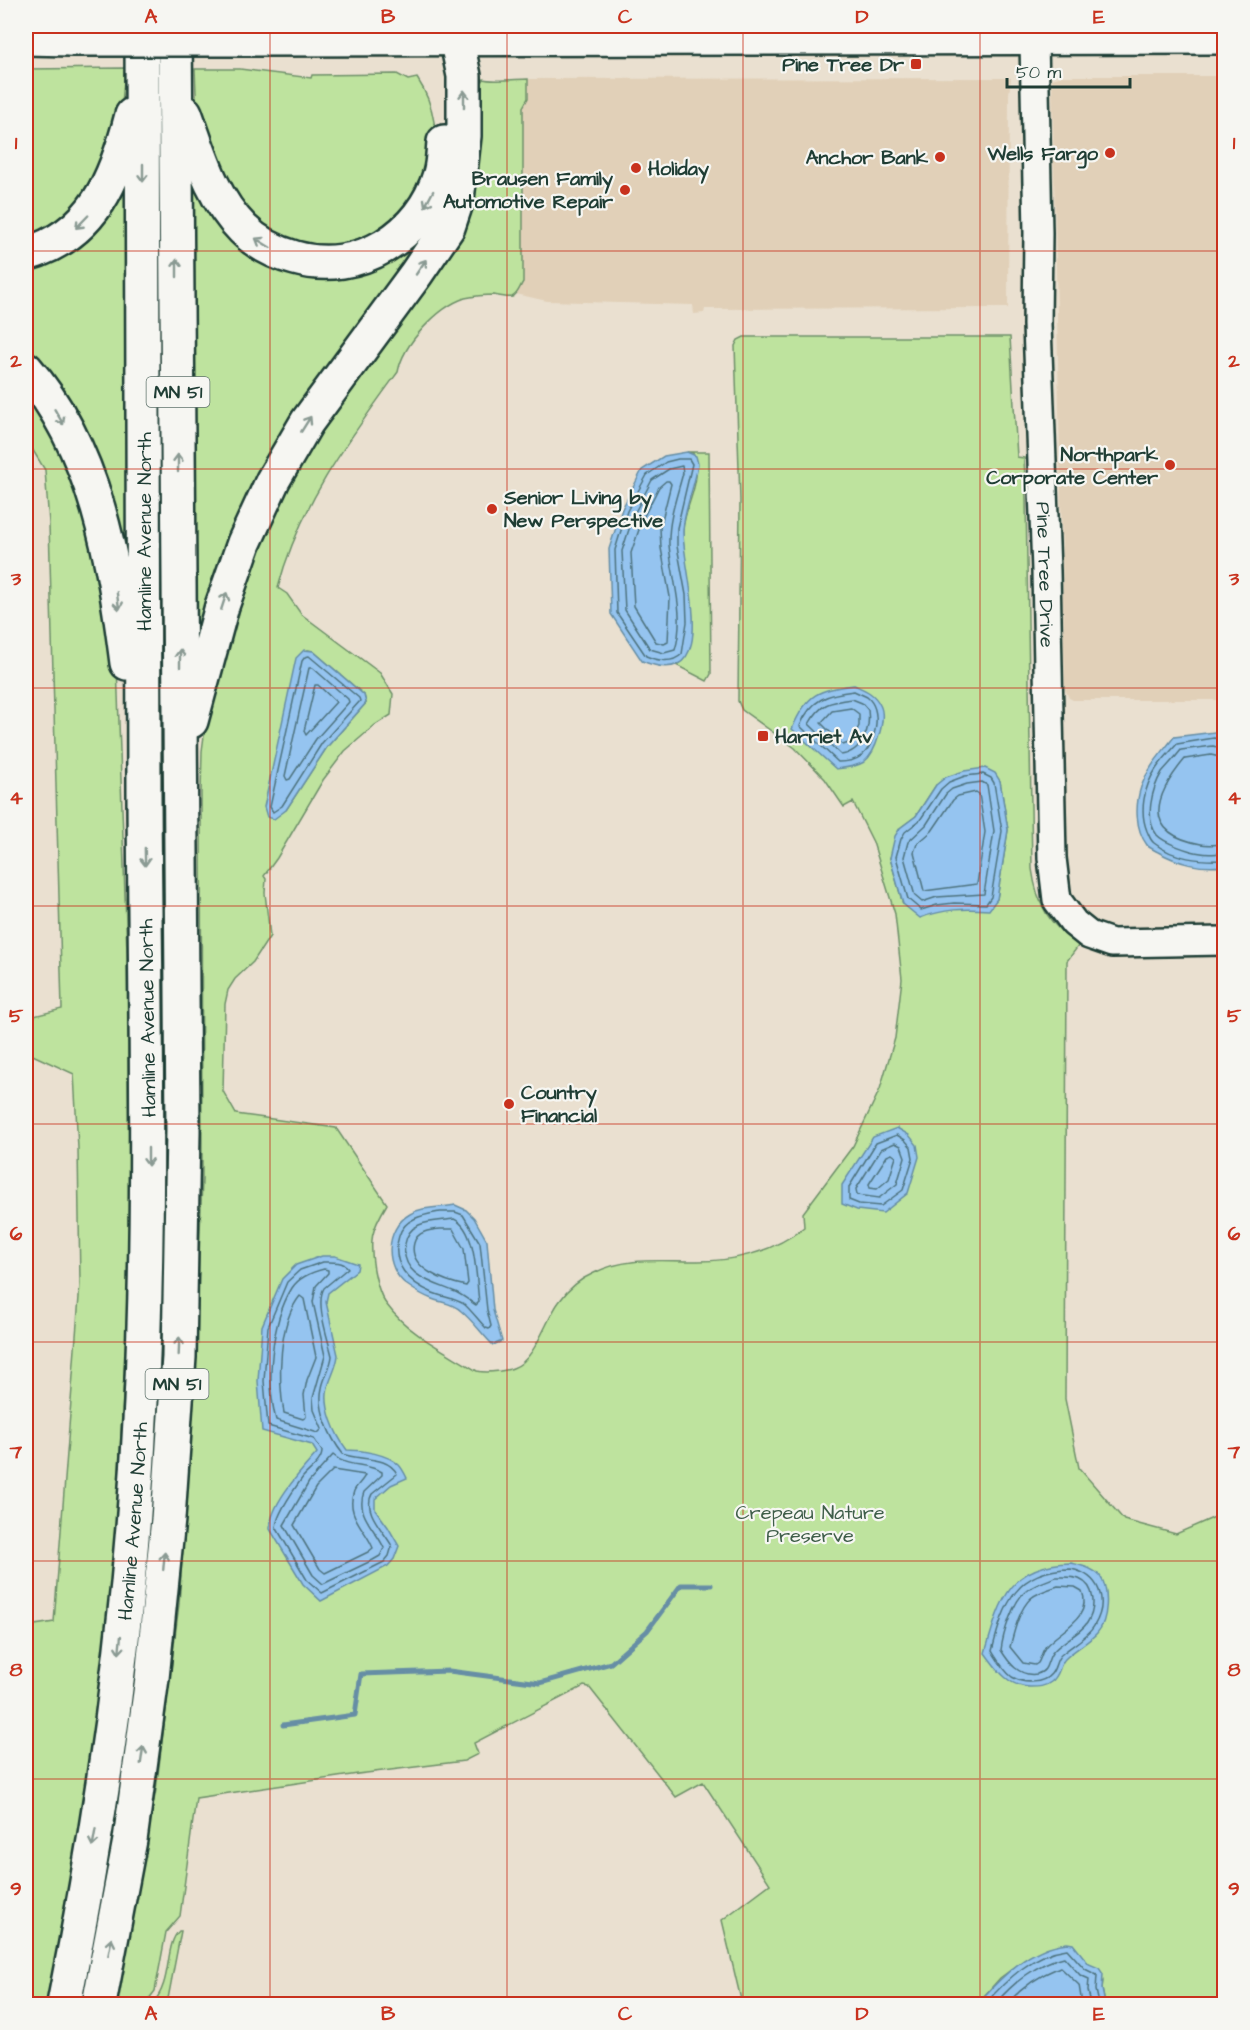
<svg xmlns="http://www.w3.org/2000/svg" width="1250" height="2030" font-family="'Architects Daughter',sans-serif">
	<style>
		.built { fill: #e1d0b8 }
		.green { fill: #bee39e; stroke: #6e9069; stroke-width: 1.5; fill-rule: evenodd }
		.water { fill: #95c4f0; stroke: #668ea5; stroke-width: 1.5 }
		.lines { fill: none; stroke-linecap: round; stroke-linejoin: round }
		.shore { stroke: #4e737f; stroke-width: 1.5 }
		.stream { stroke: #668ea5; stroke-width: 5 }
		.secondary-casing { stroke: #1f3d34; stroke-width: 32 }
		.highway-casing { stroke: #1f3d34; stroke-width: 38 }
		.secondary { stroke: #f6f6f2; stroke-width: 27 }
		.highway { stroke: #f6f6f2; stroke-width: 33 }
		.secondary-bridge-casing { stroke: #1f3d34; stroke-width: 32; stroke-linecap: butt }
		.secondary-bridge { stroke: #f6f6f2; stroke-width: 27 }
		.oneway { stroke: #8a9a93 }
		.grid { fill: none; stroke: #c8321e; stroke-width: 1.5; stroke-opacity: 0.55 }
		.poi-dot { fill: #c8321e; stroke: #f6f6f2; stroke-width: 2 }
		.labels { text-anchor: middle; stroke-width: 4.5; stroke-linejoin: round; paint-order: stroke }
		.shield { fill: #f6f6f2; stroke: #60746d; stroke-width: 1.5 }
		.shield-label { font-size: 18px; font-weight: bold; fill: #1f3d34 }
		.poi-label { font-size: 20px; font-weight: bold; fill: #1f3d34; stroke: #f6f6f2; text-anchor: end }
		.street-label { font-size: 20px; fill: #1f3d34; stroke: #f6f6f2 }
		.park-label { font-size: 20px; fill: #3f5e49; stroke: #f6f6f2 }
		.neatline { fill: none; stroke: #c8321e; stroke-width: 2 }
		.grid-label { font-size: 20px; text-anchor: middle; font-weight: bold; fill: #c8321e }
	</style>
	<rect width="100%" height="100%" fill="#eae0d0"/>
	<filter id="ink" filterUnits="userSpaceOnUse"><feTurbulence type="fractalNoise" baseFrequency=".0167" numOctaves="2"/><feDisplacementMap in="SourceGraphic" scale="12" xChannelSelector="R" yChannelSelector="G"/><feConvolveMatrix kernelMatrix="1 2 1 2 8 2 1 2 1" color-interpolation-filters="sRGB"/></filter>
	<g filter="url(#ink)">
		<g class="built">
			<polygon points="1062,76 1224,76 1224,700 1073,700 1069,698 1065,689 1052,79"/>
			<polygon points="1011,78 1009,94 1008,308 705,309 704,313 694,314 693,305 547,301 516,294 523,282 523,107 528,98 528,79"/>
		</g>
		<g class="green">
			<polygon points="125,68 120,128 90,201 26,246 26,69"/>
			<path d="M195 69H240L311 78 312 75 397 74 408 80 417 78C435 105 440 139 431 171 429 178 423 185 419 190 408 206 397 221 387 236L314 254 242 218 197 118Z"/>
			<path d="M484 79C490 82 518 79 528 79V98L523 107V282C520 286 518 295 512 297 507 298 499 296 494 295 485 295 474 296 465 298 438 307 403 344 398 372 349 439 299 506 278 588L287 594 301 614 380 673 393 694 391 715 375 725 345 751 323 780 277 858 264 876 266 879 265 893 270 936 253 962 235 979 228 990 225 1004 223 1091 236 1114 336 1128 387 1204C371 1231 369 1239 374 1270 376 1280 380 1297 387 1305 409 1335 447 1352 477 1371 486 1373 491 1372 500 1371 504 1370 509 1370 513 1368 535 1361 546 1319 559 1302 568 1289 580 1279 594 1273 625 1257 658 1261 692 1261 731 1262 773 1253 804 1227L803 1213 853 1146 880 1089 895 1038 902 979 895 914 873 842 853 802 844 807 825 779 795 748 742 710 738 701 740 500 735 346 738 340 744 337H1010L1017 457 1024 458 1026 499 1032 869C1037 905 1049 925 1079 945L1067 961 1065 1399 1079 1468 1124 1520 1176 1534 1224 1513V2004H1105L1102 1989 1103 1981 1081 1955 1047 1948 1026 1959 1000 1978 977 2004H742L722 1920 770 1884 703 1782 676 1797 589 1687 584 1686 474 1743 478 1754 464 1761 358 1774 196 1798 180 1916 166 1932 155 1991 145 2004H115L156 1790 179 1604 195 1365 202 1180 201 792 202 751 210 691 257 529 420 278 476 92ZM308 650 313 651 364 695 366 703 327 747 286 810ZM1000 781 1008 830 997 899C958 911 942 911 903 904L890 858 900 828 916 816 936 785Z"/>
			<polygon points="193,167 314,271 446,197 196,639"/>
			<polygon points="125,183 129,596 26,360 26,262"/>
			<polygon points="26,381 75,467 116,636 127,953 130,1260 117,1511 109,1602 83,1811 47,2004 26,2004 26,1774 28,1766 26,1762 26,1629 28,1626 54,1622 80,1284 78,1148 74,1074 26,1052 26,1018 62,1009 49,523 45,470 26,439"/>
			<path d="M687 452H709L711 674 707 681 676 665C711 647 680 561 683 530 684 511 695 494 696 476 697 469 694 460 693 453Z"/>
			<path d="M179 1931H181L167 2004H152C173 1983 164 1945 179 1931Z"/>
		</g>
		<g class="water">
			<path d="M687 452 696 456 698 464C695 486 684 509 683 531 682 568 725 695 642 661L611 614 609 549 622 509 642 470 664 456Z"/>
			<polygon points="304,650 313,651 364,695 366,703 327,747 286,810 274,819 267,817 264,807 296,658"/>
			<path d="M854 685C865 690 874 693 880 705 887 718 876 753 864 762 856 767 845 768 836 769L792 729C807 693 818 690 854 685Z"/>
			<path d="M1215 732 1224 736V866C1200 869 1180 864 1158 852 1155 850 1149 848 1147 845 1135 829 1135 805 1141 787 1148 767 1161 754 1174 737Z"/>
			<path d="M985 768 995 773 1000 781 1008 830 997 899 989 910C964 908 944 909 920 918L903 904 890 858 895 836 900 828 916 816 936 785 946 777 964 771Z"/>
			<polygon points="897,1128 909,1135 917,1145 919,1157 908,1193 883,1213 857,1210 842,1204 842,1185 873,1137"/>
			<path d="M455 1205 466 1210 474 1218 487 1241 493 1310 502 1341 493 1345C482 1334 473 1321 461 1311 453 1303 442 1303 432 1299 424 1296 414 1290 407 1285 384 1268 384 1229 410 1214 423 1206 440 1208 455 1205Z"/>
			<path d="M322 1256H335L358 1264 357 1270 328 1293 326 1302 338 1355C337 1367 331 1376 328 1387 323 1407 335 1434 347 1450 362 1450 388 1454 399 1465 402 1468 405 1474 407 1478L391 1485 375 1499V1509L388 1527 399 1546 394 1559 388 1566 321 1601 303 1584 270 1529C270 1504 301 1471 317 1453L312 1445 262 1431 258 1381 262 1326 282 1279 296 1265Z"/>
			<path d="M1071 1563C1081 1565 1093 1568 1100 1576 1110 1590 1108 1621 1097 1633 1088 1643 1075 1649 1065 1659 1059 1665 1060 1676 1051 1682 1045 1687 1038 1687 1030 1687 1008 1687 997 1669 985 1653 1000 1601 1009 1564 1071 1563Z"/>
			<path d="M1067 1943 1073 1944 1089 1964 1099 1968 1103 1974 1102 1989 1105 2004H977C1001 1977 1030 1947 1067 1943Z"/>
		</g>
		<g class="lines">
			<g class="shore">
				<path d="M678 459H689L692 464 677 528V546L686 595 687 622 682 654C672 664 658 661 646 656L617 613 615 550 627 511 647 475 666 462Z"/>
				<path d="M682 466 683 473C677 496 668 520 669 545 672 580 686 614 675 650L664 653 650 649 625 610 622 551 634 514 652 480 669 469Z"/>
				<polygon points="666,481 669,481 671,484 660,528 661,548 670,597 668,642 664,644 656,642 634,606 631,553 643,518 659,487"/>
				<polygon points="309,656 359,698 360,701 322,743 282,806 273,812 270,807 302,661 305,657"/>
				<polygon points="309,668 313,668 348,699 349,702 316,739 290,779 287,780 285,776"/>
				<polygon points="315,685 318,685 336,702 306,735 304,731"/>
				<path d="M854 691C858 693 863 695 867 697 883 710 876 745 861 756 855 761 845 762 838 762L800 726C811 699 827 694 854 691Z"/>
				<path d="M852 699 862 703 868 710C871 729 862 752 841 755L809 724C821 703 829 702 852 699Z"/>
				<polygon points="851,708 859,714 859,726 851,742 843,745 821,723 832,711"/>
				<path d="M1224 741 1214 738 1177 744C1170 752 1162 760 1156 769 1144 787 1139 811 1147 831 1149 835 1150 840 1154 843 1174 859 1200 861 1224 860"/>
				<path d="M1224 749 1213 746 1181 750C1175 758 1168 765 1162 772 1152 789 1144 818 1157 835 1164 843 1191 852 1201 853 1209 855 1217 853 1224 853"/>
				<path d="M1224 758 1211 755 1185 759C1155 795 1140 833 1201 844 1209 846 1217 844 1224 844"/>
				<polygon points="983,774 991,778 994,783 1002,831 991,897 986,904 954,903 937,905 921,910 908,899 896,857 901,839 905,832 920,820 941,789 949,782 965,776"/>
				<polygon points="982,782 987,785 994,831 984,894 937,897 922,902 915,896 904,857 908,842 926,825 946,794 952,789 967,784"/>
				<polygon points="976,792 979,794 985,832 977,884 924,891 914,852 917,844 932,831 953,800 958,796"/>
				<polygon points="897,1135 905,1140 911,1147 913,1158 903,1190 881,1206 859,1204 849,1200 849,1187 876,1143"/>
				<polygon points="895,1143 901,1146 905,1157 897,1184 879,1198 857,1195 856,1189 881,1149"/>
				<polygon points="892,1154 896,1157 889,1179 877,1189 870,1188 869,1184 887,1156"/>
				<path d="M440 1212H455L463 1215 480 1243 487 1310 491 1326 489 1329 486 1328C479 1321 472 1311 464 1304 454 1298 443 1297 433 1293 409 1283 390 1264 399 1236 404 1218 424 1215 440 1212Z"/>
				<path d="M454 1219C477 1229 476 1280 479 1302L476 1305C469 1301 462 1294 453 1291 431 1282 400 1275 405 1244 409 1219 435 1222 454 1219Z"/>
				<path d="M441 1229H453L464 1249 468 1283 466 1286C447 1282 407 1269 414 1243 417 1231 430 1230 441 1229Z"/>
				<path d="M323 1262C331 1262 343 1261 348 1268L324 1288C315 1304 328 1338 332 1356 331 1367 324 1377 322 1388 317 1409 330 1438 343 1454 359 1461 388 1455 397 1474L372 1494C362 1511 384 1531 392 1546L389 1556 384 1562 322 1593 307 1580 276 1527C277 1513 295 1488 303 1477 310 1469 322 1462 322 1451L314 1439 268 1426 264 1381 268 1327 287 1282 300 1270Z"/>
				<path d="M324 1269 328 1270V1273L316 1286 313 1302 325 1356 313 1398 314 1410 322 1429 318 1433 276 1420C266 1382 271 1322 292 1288 299 1277 312 1272 324 1269Z"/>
				<path d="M300 1296 304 1299 316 1357 307 1380 304 1395 306 1417 303 1419 284 1413C278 1380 278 1323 300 1296Z"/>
				<path d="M333 1455C347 1468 366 1462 382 1472V1475L364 1492C355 1515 376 1529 384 1548L380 1556 373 1560 323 1584 313 1575 284 1525 309 1482Z"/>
				<path d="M333 1470 365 1475C363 1481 357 1484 354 1491 345 1515 365 1528 373 1548L368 1552 325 1573 320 1569 294 1525 316 1487Z"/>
				<path d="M1071 1569C1100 1575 1109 1601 1094 1626 1088 1637 1071 1646 1062 1654 1055 1659 1057 1667 1051 1674 1043 1684 1023 1684 1012 1677 1004 1671 997 1659 992 1651 1004 1604 1016 1569 1071 1569Z"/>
				<path d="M1056 1577C1064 1577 1072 1576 1079 1579 1096 1586 1096 1609 1087 1623 1079 1635 1061 1641 1052 1653 1046 1661 1049 1671 1037 1674 1019 1677 1009 1663 1001 1650 1003 1634 1013 1601 1026 1591 1035 1584 1046 1581 1056 1577Z"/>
				<path d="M1058 1586 1075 1587 1082 1591C1093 1618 1060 1630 1046 1646 1042 1651 1041 1658 1038 1663L1035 1665 1023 1663 1010 1647C1014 1632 1019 1609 1031 1598 1038 1592 1049 1589 1058 1586Z"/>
				<path d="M985 2004C1006 1980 1034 1953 1067 1949L1085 1969 1097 1975 1096 1990 1099 2004"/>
				<path d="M995 2004C1012 1984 1037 1963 1064 1957L1080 1975 1089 1979 1088 1990 1091 2004"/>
				<path d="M1007 2004C1021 1988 1040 1975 1060 1967L1079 1985 1082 2004"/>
			</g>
			<polyline class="stream" points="283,1725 355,1715 361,1674 449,1671 540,1683 611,1663 647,1631 681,1585 711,1585"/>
			<g class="secondary-casing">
				<g id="secondary">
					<polyline points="26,41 70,42"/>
					<path id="s1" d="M1034 41 1038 233 1037 325 1046 571 1052 858 1057 900 1074 923 1089 935 1112 943 1224 941"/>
					<polyline points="239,42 1224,40"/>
				</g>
			</g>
			<g class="highway-casing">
				<g id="highway">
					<path d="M185 113C200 154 211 197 243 229 257 243 276 253 295 258 358 276 422 236 440 174 443 164 443 153 444 142"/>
					<path d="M26 254C94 235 116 178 132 115"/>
					<path d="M26 369C96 449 114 561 127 663"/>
					<polyline points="191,721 222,606 244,543 273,480 307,422 416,274 448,227 457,200 464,136 464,76 457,42"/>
					<path id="s2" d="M64 2004C104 1806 132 1604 141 1402 151 1199 145 996 144 793 143 537 145 281 142 26"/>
					<polyline points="99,2004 130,1840 152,1678 168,1519 179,1357 183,1131 175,26"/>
				</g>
			</g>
			<use href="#secondary" class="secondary"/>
			<use href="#highway" class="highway"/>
			<g class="secondary-bridge-casing">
				<polyline id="secondary-bridge" points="70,42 239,42"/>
			</g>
			<use href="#secondary-bridge" class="secondary-bridge"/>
		</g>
		<defs><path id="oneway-shaft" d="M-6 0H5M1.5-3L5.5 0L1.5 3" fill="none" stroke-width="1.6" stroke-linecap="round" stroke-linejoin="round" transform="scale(1.5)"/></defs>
		<g class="oneway">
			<use href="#oneway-shaft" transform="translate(464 99) rotate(-90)"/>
			<use href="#oneway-shaft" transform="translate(143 173) rotate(90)"/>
			<use href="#oneway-shaft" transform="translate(429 199) rotate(118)"/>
			<use href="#oneway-shaft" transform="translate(82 222) rotate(134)"/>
			<use href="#oneway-shaft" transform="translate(263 243) rotate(-148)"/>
			<use href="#oneway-shaft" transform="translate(421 267) rotate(-56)"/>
			<use href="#oneway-shaft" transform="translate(177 268) rotate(-90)"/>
			<use href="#oneway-shaft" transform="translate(59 417) rotate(60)"/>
			<use href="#oneway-shaft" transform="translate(306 424) rotate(-58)"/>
			<use href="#oneway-shaft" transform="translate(178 463) rotate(-90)"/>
			<use href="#oneway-shaft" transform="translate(118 601) rotate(82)"/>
			<use href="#oneway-shaft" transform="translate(224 601) rotate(-72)"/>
			<use href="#oneway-shaft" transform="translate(180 658) rotate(-90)"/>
			<use href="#oneway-shaft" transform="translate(145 857) rotate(89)"/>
			<use href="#oneway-shaft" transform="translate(148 1157) rotate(90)"/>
			<use href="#oneway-shaft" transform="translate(179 1346) rotate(-88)"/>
			<use href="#oneway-shaft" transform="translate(164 1561) rotate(-85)"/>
			<use href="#oneway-shaft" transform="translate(120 1645) rotate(96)"/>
			<use href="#oneway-shaft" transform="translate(142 1755) rotate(-82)"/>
			<use href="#oneway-shaft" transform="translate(94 1838) rotate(100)"/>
			<use href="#oneway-shaft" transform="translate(110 1947) rotate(-79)"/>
		</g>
	</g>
	<path class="grid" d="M270 26V2004M507 26V2004M743 26V2004M980 26V2004M26 251H1224M26 469H1224M26 688H1224M26 906H1224M26 1124H1224M26 1342H1224M26 1561H1224M26 1779H1224"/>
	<g class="poi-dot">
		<rect x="910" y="58" width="12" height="12" rx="3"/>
		<circle cx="1110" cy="153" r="6"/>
		<circle cx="940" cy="157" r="6"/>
		<circle cx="636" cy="168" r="6"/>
		<circle cx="625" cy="190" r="6"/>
		<circle cx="1170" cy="465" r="6"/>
		<circle cx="492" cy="509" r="6"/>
		<rect x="757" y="730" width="12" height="12" rx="3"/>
		<circle cx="509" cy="1104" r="6"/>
	</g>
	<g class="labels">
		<g class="shield">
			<rect x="146.5" y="377" width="63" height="30" rx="4.5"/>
			<rect x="145.5" y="1369" width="63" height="30" rx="4.5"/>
		</g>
		<g class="shield-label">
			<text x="178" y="398">MN 51</text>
			<text x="177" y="1390">MN 51</text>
		</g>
		<g class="poi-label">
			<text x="904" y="71">Pine Tree Dr</text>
			<text x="1098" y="160">Wells Fargo</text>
			<text x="928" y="164">Anchor Bank</text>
			<text x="648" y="175" text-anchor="start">Holiday</text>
			<text x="613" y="185">Brausen Family<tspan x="613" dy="23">Automotive Repair</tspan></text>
			<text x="1158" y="461">Northpark<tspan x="1158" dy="23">Corporate Center</tspan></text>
			<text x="504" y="504" text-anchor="start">Senior Living by<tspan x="504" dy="23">New Perspective</tspan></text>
			<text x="775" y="743" text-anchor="start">Harriet Av</text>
			<text x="521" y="1099" text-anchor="start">Country<tspan x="521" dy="23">Financial</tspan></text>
		</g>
		<g class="street-label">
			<text dy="7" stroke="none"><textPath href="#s2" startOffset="1478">Hamline Avenue North</textPath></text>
			<text dy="7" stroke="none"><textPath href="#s1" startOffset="534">Pine Tree Drive</textPath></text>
			<text transform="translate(147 1018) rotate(-91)" y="7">Hamline Avenue North</text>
			<text dy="7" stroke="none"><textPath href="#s2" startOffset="488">Hamline Avenue North</textPath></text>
		</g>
		<g class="park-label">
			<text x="810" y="1519">Crepeau Nature<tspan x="810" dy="23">Preserve</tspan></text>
		</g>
	</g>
	<rect width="1250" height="2030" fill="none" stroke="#f6f6f2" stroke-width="66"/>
	<path d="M1007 78v9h123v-9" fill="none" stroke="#1f3d34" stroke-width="3"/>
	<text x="1016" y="78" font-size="18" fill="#1f3d34" stroke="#f6f6f2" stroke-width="4.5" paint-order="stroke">50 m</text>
	<rect x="33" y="33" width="1184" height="1964" class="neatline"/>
	<g class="grid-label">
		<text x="151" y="23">A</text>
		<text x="388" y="23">B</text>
		<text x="625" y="23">C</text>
		<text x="862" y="23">D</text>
		<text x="1099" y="23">E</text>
		<text x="16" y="149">1</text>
		<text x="1234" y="149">1</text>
		<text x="16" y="367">2</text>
		<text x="1234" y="367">2</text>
		<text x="16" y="585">3</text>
		<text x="1234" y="585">3</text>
		<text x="16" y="804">4</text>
		<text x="1234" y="804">4</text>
		<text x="16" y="1022">5</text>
		<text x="1234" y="1022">5</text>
		<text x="16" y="1240">6</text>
		<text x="1234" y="1240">6</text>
		<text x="16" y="1458">7</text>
		<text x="1234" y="1458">7</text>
		<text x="16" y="1676">8</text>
		<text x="1234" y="1676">8</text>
		<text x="16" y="1895">9</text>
		<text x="1234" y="1895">9</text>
		<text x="151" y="2020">A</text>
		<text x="388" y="2020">B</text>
		<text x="625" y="2020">C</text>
		<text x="862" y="2020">D</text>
		<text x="1099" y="2020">E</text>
	</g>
</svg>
